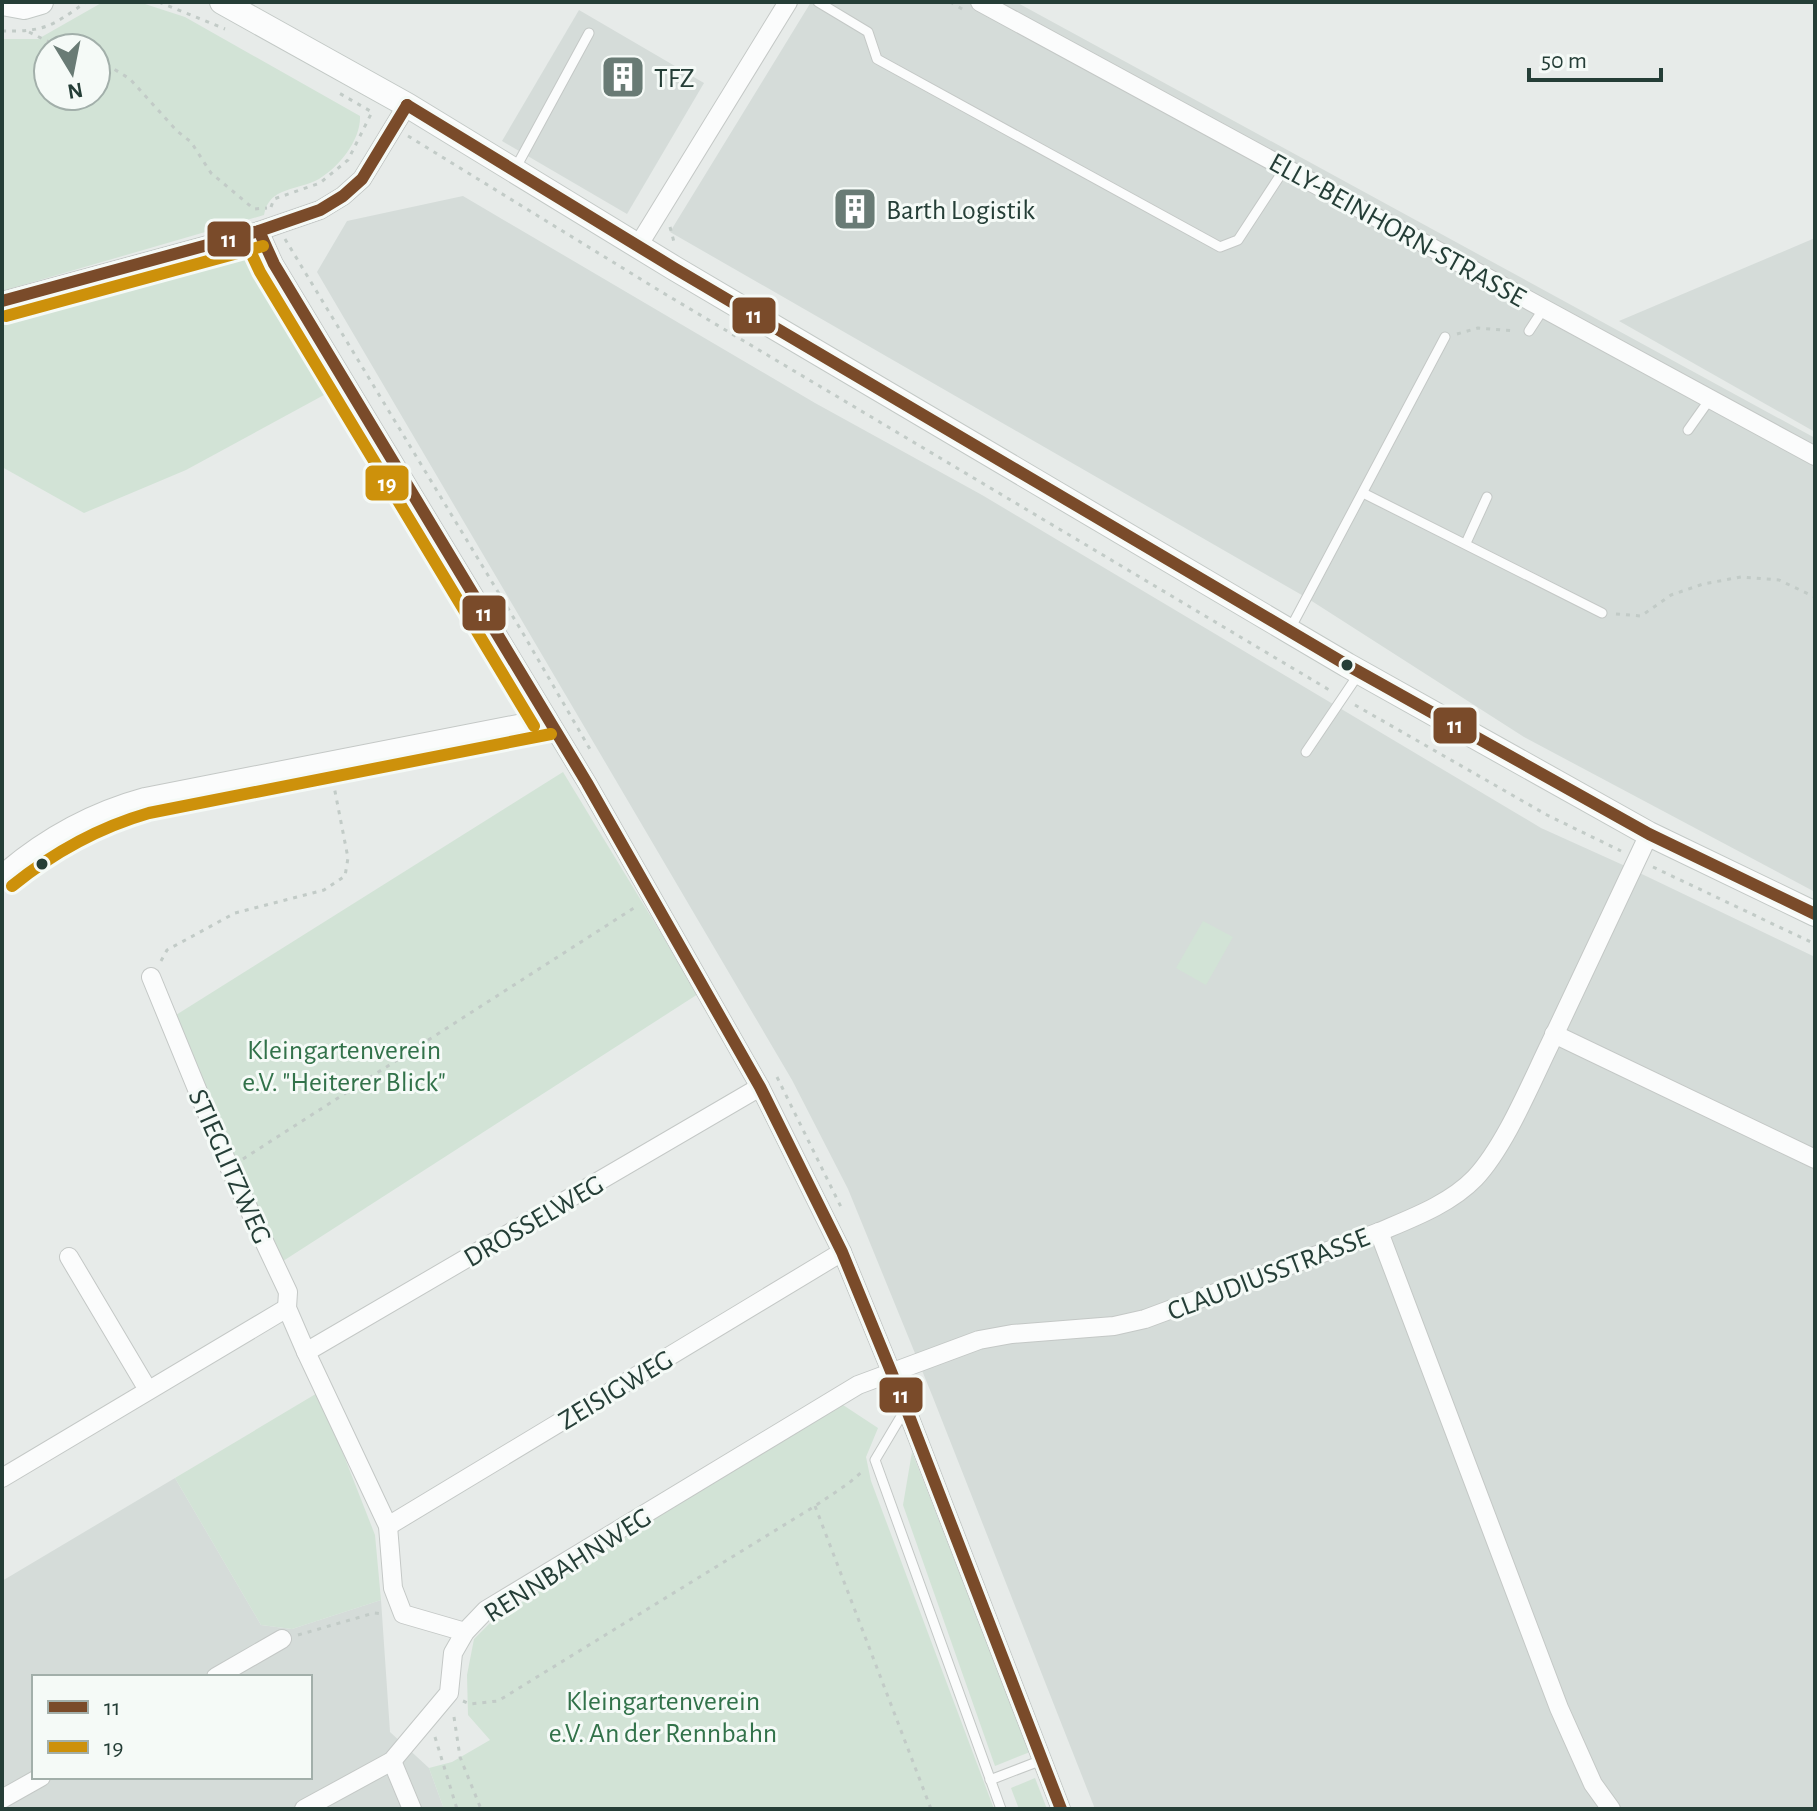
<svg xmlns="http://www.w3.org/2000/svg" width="1817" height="1811" font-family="'Alegreya Sans',sans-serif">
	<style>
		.built { fill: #d5dcd9; fill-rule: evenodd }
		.green { fill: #d2e3d6; fill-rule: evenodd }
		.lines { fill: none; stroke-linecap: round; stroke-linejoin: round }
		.lane-casing { stroke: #c4c8c6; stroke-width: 11 }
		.street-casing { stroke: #c4c8c6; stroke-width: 20 }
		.secondary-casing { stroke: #c3c9c6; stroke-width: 26 }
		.path { stroke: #c2cbc7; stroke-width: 3; stroke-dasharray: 4 6; stroke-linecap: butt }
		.lane { stroke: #fbfcfc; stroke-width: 9 }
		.street { stroke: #fbfcfc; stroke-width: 18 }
		.secondary { stroke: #fbfcfc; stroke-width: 24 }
		.bus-1-casing { stroke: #f5faf7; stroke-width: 18 }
		.bus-2-casing { stroke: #f5faf7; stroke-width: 18 }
		.bus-1 { stroke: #7a4b2a; stroke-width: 12 }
		.bus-2 { stroke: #cd910b; stroke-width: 12 }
		.bus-dot { fill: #253e37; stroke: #f5faf7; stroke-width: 3 }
		.labels { text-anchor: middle; stroke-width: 6; stroke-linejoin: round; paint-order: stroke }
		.poi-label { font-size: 28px; fill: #253e37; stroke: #f5faf7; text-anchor: start }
		.street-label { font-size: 28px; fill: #253e37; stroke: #f5faf7 }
		.park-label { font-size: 28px; fill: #32724a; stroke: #f5faf7 }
		.line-badge { stroke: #f5faf7; stroke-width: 3 }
		.badge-label { font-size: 22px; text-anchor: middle; font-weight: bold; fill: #fff }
	</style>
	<rect width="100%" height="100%" fill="#e7ebe9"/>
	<g class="built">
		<polygon points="811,2 1016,2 1815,438 1815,892 1524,737 1307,598 670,232"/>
		<polygon points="579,10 704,83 627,214 502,141"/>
		<polygon points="463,196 815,403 982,495 1541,828 1623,865 1815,957 1815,1809 1095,1809 932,1395 848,1189 792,1080 317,272 347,221"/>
		<polygon points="1815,238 1815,432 1619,321"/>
		<path d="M175 1478 261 1625 292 1629 381 1600 390 1732 429 1768 444 1809H2V1581ZM34 1677H310V1777H34Z"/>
	</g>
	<g class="green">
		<path d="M103 2 145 4 185 17 360 116C361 140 339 167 319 179 298 191 269 186 264 215L2 291V39H38ZM96 48V96H48V48Z"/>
		<polygon points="259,231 346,383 186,470 84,513 2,467 2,301"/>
		<polygon points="563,772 698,994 280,1263 168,1020"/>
		<polygon points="1203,921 1233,937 1206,985 1176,968"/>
		<polygon points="319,1392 375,1535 381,1600 292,1629 261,1625 175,1478"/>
		<polygon points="840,1403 878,1428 866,1457 871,1481 994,1809 444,1809 429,1768 452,1762 490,1740 468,1715 467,1675 474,1639 493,1620"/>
		<polygon points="912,1452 1030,1752 995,1766 903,1505"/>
		<polygon points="1035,1778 1047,1809 1019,1809 1011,1788"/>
	</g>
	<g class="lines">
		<g class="lane-casing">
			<g id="lane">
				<polyline points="818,2 868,32 877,59 1220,247 1238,240 1285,168"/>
				<polyline points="514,171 589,33"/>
				<polyline points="1529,331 1544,308"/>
				<polyline points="1688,430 1710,399"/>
				<polyline points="1363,493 1602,613"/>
				<polyline points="1466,543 1487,497"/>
				<polyline points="1289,631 1445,337"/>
				<polyline points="1306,752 1360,672"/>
				<polyline points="906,1408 875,1460 1001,1809"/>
				<polyline points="990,1780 1042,1760"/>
			</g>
		</g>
		<g class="street-casing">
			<g id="street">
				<polyline points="980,2 1815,456"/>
				<polyline points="259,231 274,264 587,783 760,1087 842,1252 906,1408 1061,1809"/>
				<polyline points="638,246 788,2"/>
				<polyline points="2,301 259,231 320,210 343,196 362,179 407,105"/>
				<path d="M2 874C45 837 90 812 145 797L548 718"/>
				<polyline points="151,977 229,1167 288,1292 287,1308 306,1352 388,1526 393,1588 403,1614 465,1632"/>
				<polyline points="1554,1034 1815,1159"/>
				<polyline points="1379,1232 1559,1708 1593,1784 1611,1809"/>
				<polyline points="69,1257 148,1390"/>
				<polyline points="306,1352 760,1087"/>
				<polyline points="2,1478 287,1308"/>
				<polyline points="388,1526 842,1252"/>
				<polyline points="216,1677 282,1639"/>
				<polyline points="392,1761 412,1809"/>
				<polyline points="2,1799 41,1777"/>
				<path d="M304 1809 392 1761 449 1693 453 1653 465 1632 486 1610 858 1385 979 1340 1012 1334 1114 1326 1145 1319 1379 1232C1412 1218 1450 1204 1475 1178 1505 1146 1530 1085 1550 1044 1583 974 1616 904 1649 834"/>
			</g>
		</g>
		<g class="secondary-casing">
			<g id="secondary">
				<polyline points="222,2 407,105 674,268 1347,665 1649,834 1815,914"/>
				<polyline points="2,3 24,7 41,2"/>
			</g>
		</g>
		<g class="path">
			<polyline points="159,2 225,29"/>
			<polyline points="950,2 964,10"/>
			<path d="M2 31C45 32 52 26 86 2"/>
			<polyline points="29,32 61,48"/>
			<polyline points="96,63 109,66 130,79 177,131 191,142 211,173 254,209 267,208"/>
			<polyline points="408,136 660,291 1331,691"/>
			<polyline points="271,207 274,199 320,183 348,160 372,112 339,93"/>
			<polyline points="670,227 674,242"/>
			<polyline points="285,239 521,630 591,751"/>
			<polyline points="1457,334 1478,328 1516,331"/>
			<polyline points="1616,614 1641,616 1671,595 1703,584 1741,577 1779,580 1815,597"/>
			<polyline points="1355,705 1547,815 1621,851"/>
			<polyline points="1653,867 1815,944"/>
			<polyline points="161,961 167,950 235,913 324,890 345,876 348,858 332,776"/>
			<polyline points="777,1077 841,1207"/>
			<polyline points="243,1159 637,906"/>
			<polyline points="815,1506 931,1809"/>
			<polyline points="298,1635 374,1613 384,1614"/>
			<polyline points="463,1701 470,1704 498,1701 815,1506 849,1483 864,1470"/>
			<polyline points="454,1717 460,1757 481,1809"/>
			<polyline points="435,1737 457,1809"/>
		</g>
		<use href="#lane" class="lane"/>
		<use href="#street" class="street"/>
		<use href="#secondary" class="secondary"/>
		<g class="bus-1-casing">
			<g id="bus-1">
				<polyline points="407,105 674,268 1347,665 1649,834 1815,914"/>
				<polyline points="259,231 274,264 587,783 760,1087 842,1252 906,1408 1061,1809"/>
				<polyline points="2,301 259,231 320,210 343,196 362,179 407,105"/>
			</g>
		</g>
		<g class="bus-2-casing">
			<g id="bus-2">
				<polyline points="244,238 260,272 534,726"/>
				<polyline points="6,316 263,246"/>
				<path d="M12 886C54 852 97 828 149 813L551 734"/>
			</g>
		</g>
		<use href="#bus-1" class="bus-1"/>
		<use href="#bus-2" class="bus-2"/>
	</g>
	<defs>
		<g id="building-square" transform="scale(2.3)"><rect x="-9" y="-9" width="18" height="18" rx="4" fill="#697b75" stroke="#f5faf7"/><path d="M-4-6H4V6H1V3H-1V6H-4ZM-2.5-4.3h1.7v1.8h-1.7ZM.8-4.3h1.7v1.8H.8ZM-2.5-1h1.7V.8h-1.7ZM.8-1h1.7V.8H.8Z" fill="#fff"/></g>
	</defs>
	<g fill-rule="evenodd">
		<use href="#building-square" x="623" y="77"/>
		<use href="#building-square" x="855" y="209"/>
	</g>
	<g class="bus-dot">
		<circle cx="1347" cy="665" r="7"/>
		<circle cx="42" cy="864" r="7"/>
	</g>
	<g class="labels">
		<g class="poi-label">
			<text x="654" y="87">TFZ</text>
			<text x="886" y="219">Barth Logistik</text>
		</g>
		<g class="street-label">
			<text transform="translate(1398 229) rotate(29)" y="10">ELLY-BEINHORN-STRASSE</text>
			<text transform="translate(231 1166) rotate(66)" y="10">STIEGLITZWEG</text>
			<text transform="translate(533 1220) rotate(-30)" y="10">DROSSELWEG</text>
			<text transform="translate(1268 1273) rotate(-21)" y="10">CLAUDIUSSTRASSE</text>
			<text transform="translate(615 1389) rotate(-31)" y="10">ZEISIGWEG</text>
			<text transform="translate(567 1564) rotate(-32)" y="10">RENNBAHNWEG</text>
		</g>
		<g class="park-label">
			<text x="344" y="1059">Kleingartenverein<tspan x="344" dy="32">e.V. "Heiterer Blick"</tspan></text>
			<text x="663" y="1710">Kleingartenverein<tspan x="663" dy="32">e.V. An der Rennbahn</tspan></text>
		</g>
	</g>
	<g class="line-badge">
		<rect x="206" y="220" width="46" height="38" rx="8" fill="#7a4b2a"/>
		<rect x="731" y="296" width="46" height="39" rx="8" fill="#7a4b2a"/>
		<rect x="364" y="464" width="46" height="38" rx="8" fill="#cd910b"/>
		<rect x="461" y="594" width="46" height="38" rx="8" fill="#7a4b2a"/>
		<rect x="1432" y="706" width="46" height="39" rx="8" fill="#7a4b2a"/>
		<rect x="878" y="1376" width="46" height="38" rx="8" fill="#7a4b2a"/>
	</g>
	<g class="badge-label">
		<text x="229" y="247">11</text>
		<text x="754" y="323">11</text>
		<text x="387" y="491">19</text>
		<text x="484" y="621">11</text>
		<text x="1455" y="733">11</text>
		<text x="901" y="1403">11</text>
	</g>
	<rect width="1817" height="1811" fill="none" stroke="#253e37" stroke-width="8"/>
	<rect x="32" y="1675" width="280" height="104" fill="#f5faf7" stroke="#a2afaa" stroke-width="2"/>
	<rect x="48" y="1701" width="40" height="12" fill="#7a4b2a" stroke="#a2afaa" stroke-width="2"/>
	<text x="104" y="1715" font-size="24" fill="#253e37">11</text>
	<rect x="48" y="1741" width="40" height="12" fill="#cd910b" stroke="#a2afaa" stroke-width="2"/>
	<text x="104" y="1755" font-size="24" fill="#253e37">19</text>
	<g transform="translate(72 72) rotate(170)"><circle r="38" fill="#f5faf7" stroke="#a2afaa" stroke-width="2"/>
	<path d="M0-6L14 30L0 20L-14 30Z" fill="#697b75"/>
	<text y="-12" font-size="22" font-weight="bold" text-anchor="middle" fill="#253e37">N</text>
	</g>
	<path d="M1529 68v12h132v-12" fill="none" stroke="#253e37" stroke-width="4"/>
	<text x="1541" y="68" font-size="24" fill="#253e37" stroke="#f5faf7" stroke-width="6" paint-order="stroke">50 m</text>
</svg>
